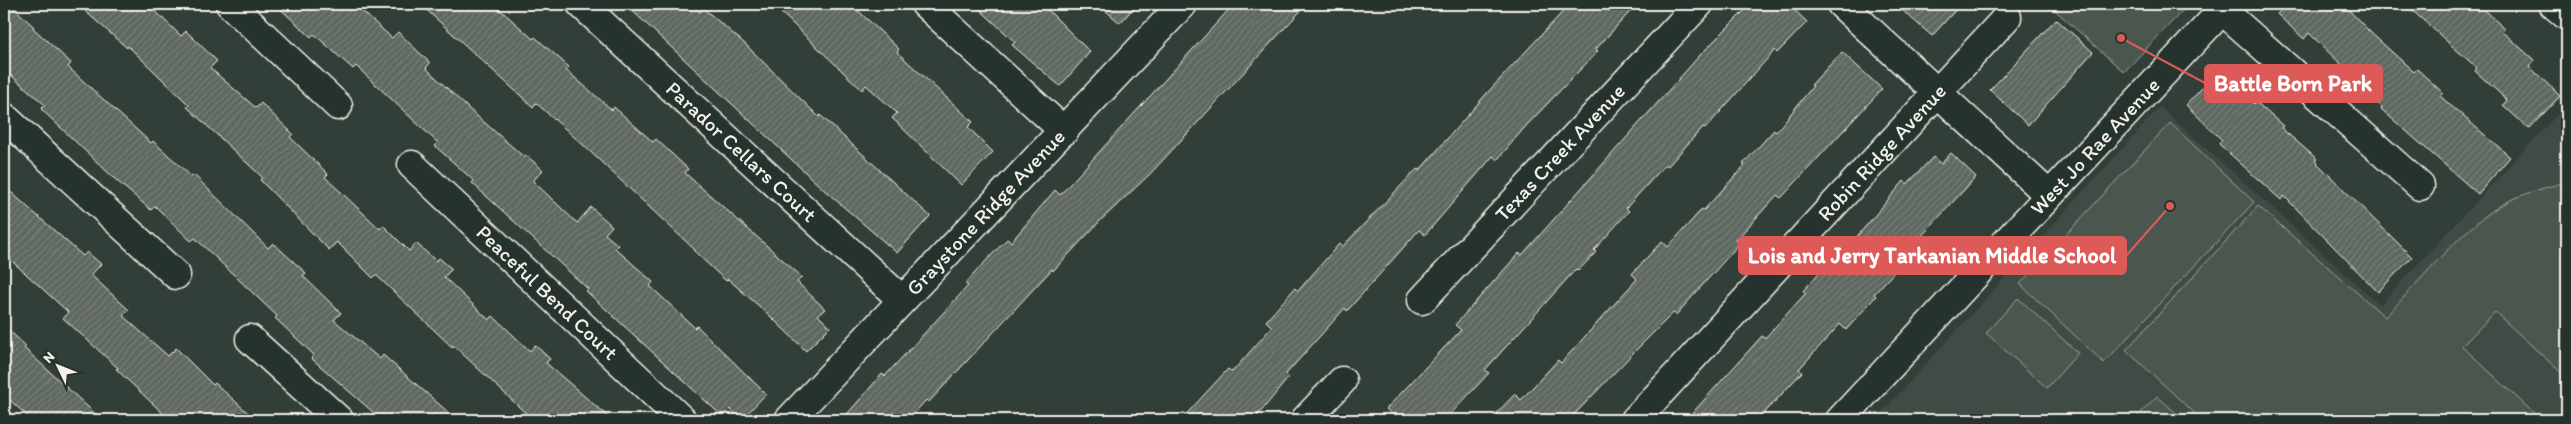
<svg xmlns="http://www.w3.org/2000/svg" width="2571" height="424" font-family="Itim,sans-serif">
	<style>
		.built { fill: #404b44 }
		.green { fill: #4c564f; stroke: #a0a49c }
		.building { fill: url(#building-hatch); stroke: #f4f1e8 }
		.lines { fill: none; stroke-linecap: round; stroke-linejoin: round }
		.minor-casing { stroke: #f4f1e8; stroke-width: 31 }
		.minor { stroke: #26332d; stroke-width: 28 }
		.labels { text-anchor: middle; stroke-width: 4; stroke-linejoin: round; paint-order: stroke }
		.street-label { font-size: 21px; fill: #f4f1e8; stroke: #26332d }
		.leader { fill: none; stroke: #de5a58; stroke-width: 2 }
		.callout-dot { fill: #de5a58; stroke: #26332d; stroke-width: 2 }
		.callout { fill: #de5a58; stroke: #de5a58; stroke-width: 2 }
		.callout-label { font-size: 22px; text-anchor: middle; font-weight: bold; fill: #fff }
	</style>
	<defs>
		<pattern id="building-hatch" width="6" height="6" patternUnits="userSpaceOnUse" patternTransform="scale(1.25)"><rect width="6" height="6" fill="#5f6861"/><path d="M-1 1l2-2M0 6l6-6M5 7l2-2" fill="none" stroke="#777e78"/></pattern>
	</defs>
	<rect width="100%" height="100%" fill="#323e38"/>
	<filter id="ink" filterUnits="userSpaceOnUse"><feTurbulence type="fractalNoise" baseFrequency=".02" numOctaves="2"/><feDisplacementMap in="SourceGraphic" scale="10" xChannelSelector="R" yChannelSelector="G"/><feConvolveMatrix kernelMatrix="1 2 1 2 8 2 1 2 1" color-interpolation-filters="sRGB"/></filter>
	<g filter="url(#ink)">
		<polygon class="built" points="2567,104 2567,420 1875,420 2160,107 2380,305"/>
		<g class="green">
			<polygon points="2048,4 2189,4 2124,72"/>
			<polygon points="2170,123 2254,202 2104,363 2020,284"/>
			<path d="M2567 182V378L2495 312 2462 346 2541 420H2202L2126 350 2258 206 2385 317C2420 282 2451 240 2492 211 2512 196 2543 188 2567 182Z"/>
			<polygon points="2018,298 2078,353 2047,388 1986,333"/>
			<polygon points="2157,396 2184,420 2134,420"/>
		</g>
		<g class="building">
			<polygon points="4,4 10,4 34,27 33,28 71,63 68,67 151,143 153,141 192,177 194,175 268,248 273,243 306,273 303,276 341,313 334,320 380,359 383,355 457,420 382,420 311,358 314,355 275,318 277,316 195,238 191,241 155,206 151,210 117,181 41,109 45,105 4,69"/>
			<polygon points="77,4 148,4 181,36 186,31 217,61 210,68 256,108 261,103 293,134 290,137 328,174 325,177 380,229 383,225 409,251 416,243 436,261 439,258 452,269 444,277 489,320 493,316 530,351 535,345 550,359 546,363 612,420 533,420 453,345 452,347 376,275 373,278 337,242 329,250 260,180 262,177 187,107 189,105 128,46 127,48"/>
			<polygon points="275,4 354,4 392,38 398,32 430,63 426,68 469,109 524,157 526,155 543,170 533,181 577,223 591,207 612,226 605,234 618,245 615,248 653,282 650,286 695,328 697,326 766,394 741,420 730,409 723,417 586,291 588,289 472,183 474,181 435,146 438,143 356,66 353,69 314,34 311,37"/>
			<polygon points="420,4 494,4 533,39 535,37 569,67 566,70 612,110 614,107 653,142 656,139 688,169 685,173 802,277 797,282 825,309 818,315 830,327 806,351 768,314 728,279 726,281 694,251 695,250 581,143 536,103 533,107"/>
			<polygon points="625,4 690,4 700,12 703,8 744,43 819,117 820,115 930,216 897,253 823,189"/>
			<polygon points="772,4 851,4 899,49 897,52 973,122 968,127 993,152 961,185 892,118 897,113 866,85 862,90"/>
			<polygon points="974,4 1042,4 1090,52 1060,86 1012,45 1015,42"/>
			<polygon points="1098,4 1137,4 1120,23"/>
			<polygon points="1234,4 1307,4 1150,174 1100,221 1053,271 1052,269 929,402 926,400 908,420 842,420 882,374 885,376 968,286 965,284 983,264 1007,239 1011,242 1055,190 1060,195"/>
			<polygon points="1570,4 1637,4 1596,49 1598,51 1526,126 1497,160 1493,156 1425,235 1419,230 1347,311 1345,308 1286,374 1289,377 1254,420 1181,420 1228,369 1232,372 1272,327 1266,321 1295,288 1298,291 1339,244 1342,247 1417,169 1419,171 1488,92"/>
			<polygon points="1751,4 1788,4 1807,22 1777,53 1775,50 1705,129 1703,127 1668,166 1666,164 1626,208 1629,211 1594,250 1596,252 1578,271 1576,269 1485,370 1489,373 1445,420 1398,420 1386,409 1461,330 1455,325 1519,253 1522,255 1701,54"/>
			<polygon points="1895,4 1961,4 1932,36"/>
			<polygon points="2287,4 2343,4 2371,33 2414,72 2417,69 2443,93 2440,96 2510,157 2478,194 2381,109 2382,107 2349,78 2352,75 2309,33 2304,39 2277,14"/>
			<polygon points="2405,4 2477,4 2504,28 2502,31 2534,60 2529,66 2560,96 2529,129 2503,105 2507,100 2475,71 2477,68"/>
			<polygon points="2056,19 2093,52 2028,125 1990,90"/>
			<polygon points="1842,52 1882,89 1781,198 1777,195 1736,240 1740,243 1676,315 1673,313 1636,350 1569,420 1490,420 1515,394 1521,400 1558,360 1561,363 1637,279 1632,274 1662,241 1668,247 1702,209 1704,210 1745,165 1743,164 1774,130 1776,132 1813,86 1811,85"/>
			<polygon points="2219,70 2254,104 2256,102 2283,126 2281,128 2317,159 2315,161 2412,257 2378,292 2284,196 2281,200 2219,144 2222,140 2186,105"/>
			<polygon points="1951,153 1976,177 1905,254 1908,257 1874,294 1876,296 1846,330 1840,324 1799,369 1802,372 1758,420 1686,420 1762,336 1765,338 1806,293 1803,291 1833,257 1837,260 1904,181 1907,184 1933,157 1941,164"/>
			<polygon points="4,186 83,256 87,252 101,264 91,275 129,310 123,316 168,356 176,348 213,385 215,383 256,420 170,420 116,369 118,368 63,318 68,312 4,254"/>
			<polygon points="4,326 26,346 24,348 102,420 32,420 4,395"/>
		</g>
		<g class="lines">
			<g class="minor-casing">
				<g id="minor">
					<polyline points="230,4 338,106"/>
					<path id="s1" d="M581 4 901 299"/>
					<polyline points="925,4 1064,131"/>
					<polyline points="1841,4 2049,195"/>
					<polyline points="2553,4 2567,16"/>
					<polyline points="2222,10 2420,186"/>
					<polyline points="4,117 176,275"/>
					<path id="s2" d="M412 165 682 420"/>
					<path id="s3" d="M1422 300 1699 4"/>
					<polyline points="250,339 339,420"/>
					<path id="s4" d="M789 420 1183 4"/>
					<polyline points="1305,420 1342,381"/>
					<path id="s5" d="M1635 420 2007 17"/>
					<path id="s6" d="M1840 420 2228 4"/>
				</g>
			</g>
			<use href="#minor" class="minor"/>
		</g>
	</g>
	<g class="labels">
		<g class="street-label">
			<text dy="7" stroke="none"><textPath href="#s6" startOffset="374">West Jo Rae Avenue</textPath></text>
			<text dy="7" stroke="none"><textPath href="#s1" startOffset="218">Parador Cellars Court</textPath></text>
			<text dy="7" stroke="none"><textPath href="#s3" startOffset="202">Texas Creek Avenue</textPath></text>
			<text dy="7" stroke="none"><textPath href="#s5" startOffset="364">Robin Ridge Avenue</textPath></text>
			<text dy="7" stroke="none"><textPath href="#s4" startOffset="286">Graystone Ridge Avenue</textPath></text>
			<text dy="7" stroke="none"><textPath href="#s2" startOffset="186">Peaceful Bend Court</textPath></text>
		</g>
	</g>
	<path class="leader" d="M2121 38L2205 83M2170 206L2126 256"/>
	<g class="callout-dot">
		<circle cx="2121" cy="38" r="5"/>
		<circle cx="2170" cy="206" r="5"/>
	</g>
	<g class="callout">
		<rect x="2205" y="65" width="177" height="37" rx="5"/>
		<rect x="1739" y="237" width="387" height="37" rx="5"/>
	</g>
	<g class="callout-label">
		<text x="2293" y="91">Battle Born Park</text>
		<text x="1932" y="263">Lois and Jerry Tarkanian Middle School</text>
	</g>
	<rect width="2571" height="424" fill="none" stroke="#26332d" stroke-width="20"/>
	<rect x="10" y="10" width="2551" height="404" fill="none" stroke="#f4f1e8" stroke-width="2" filter="url(#ink)"/>
	<g transform="translate(58 366) rotate(313)" stroke="#26332d" stroke-width="4" paint-order="stroke">
	<path d="M0-4L9 19L0 12L-9 19Z" fill="#f4f1e8"/>
	<text y="-8" font-size="14" font-weight="bold" text-anchor="middle" fill="#f4f1e8">N</text>
	</g>
</svg>
